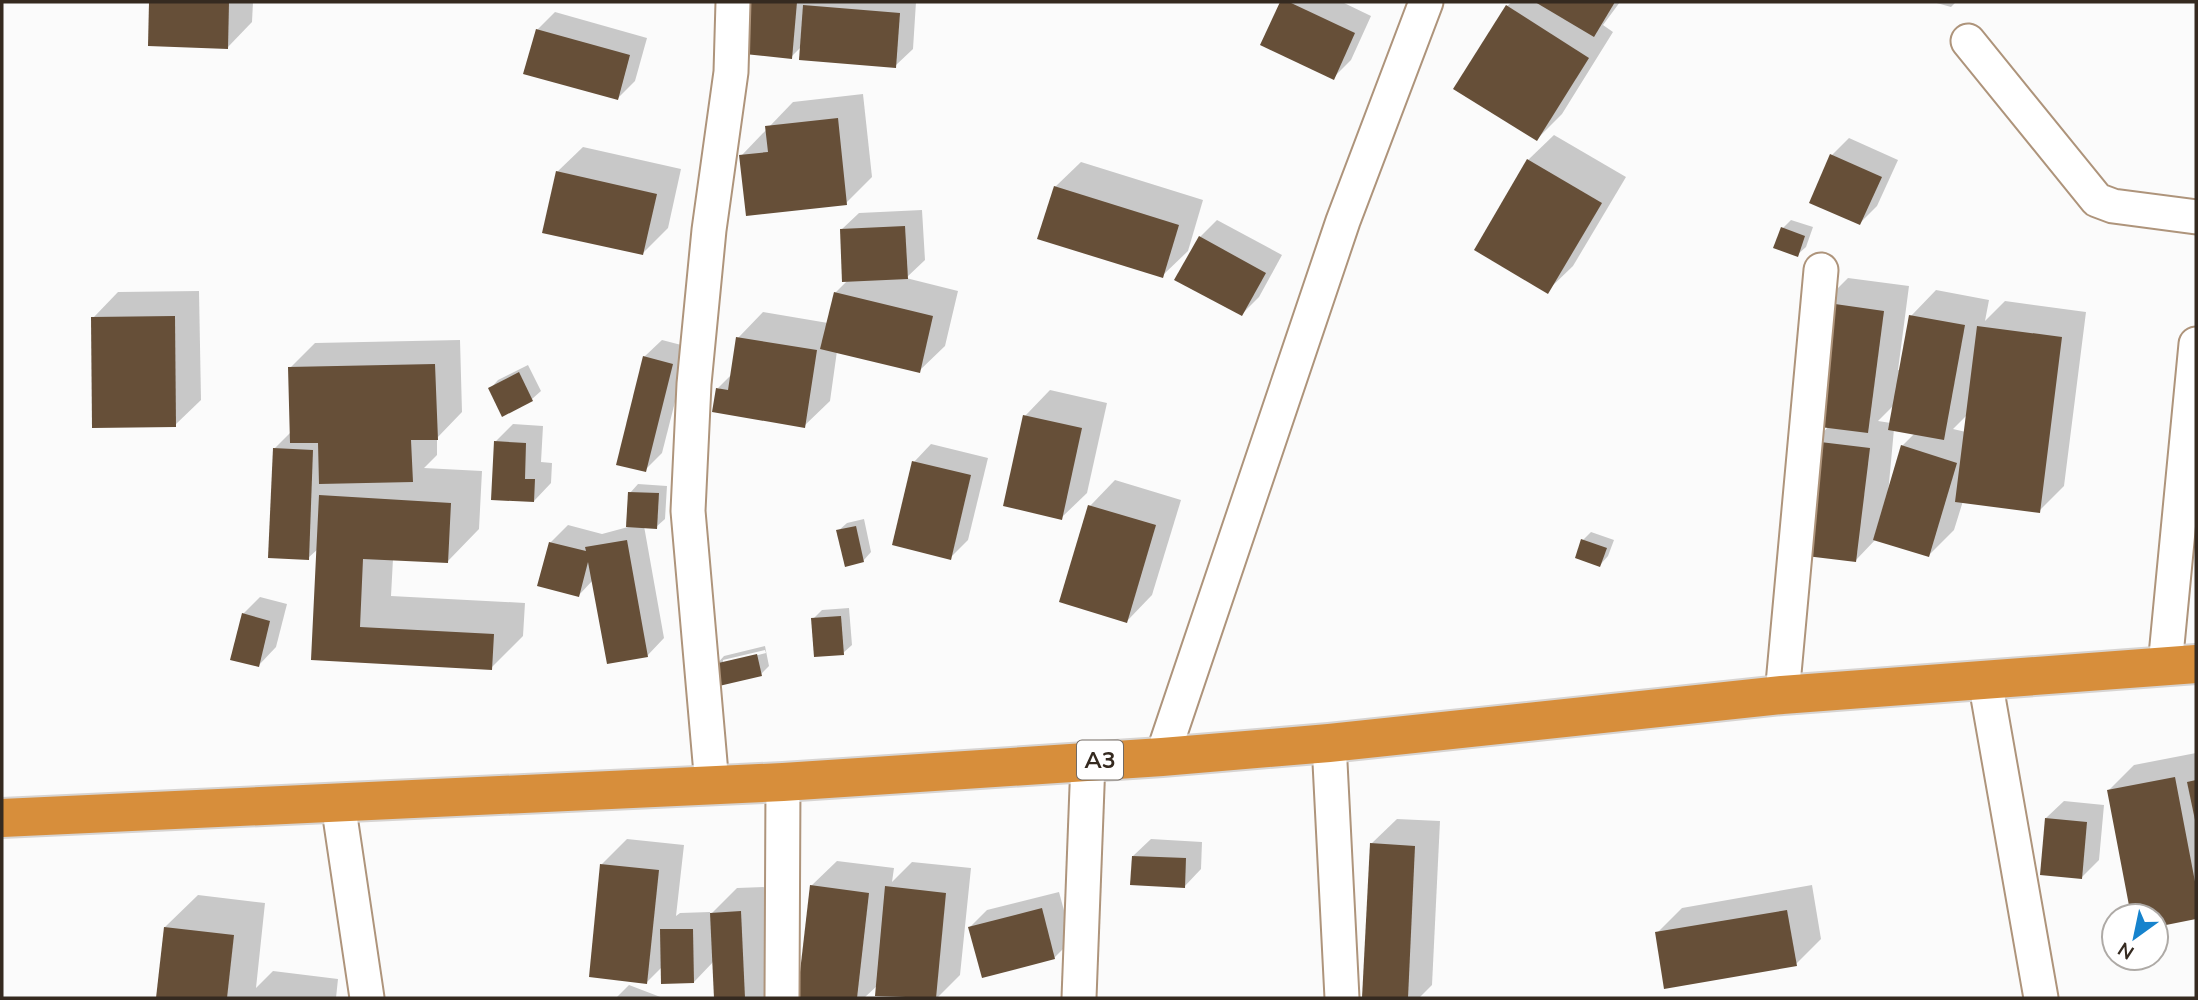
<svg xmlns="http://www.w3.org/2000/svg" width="2198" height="1000" font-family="Mulish,sans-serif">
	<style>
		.shadow { fill: #0003; fill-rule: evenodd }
		.building { fill: #664f38 }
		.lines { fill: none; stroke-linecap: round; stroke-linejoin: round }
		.street-casing { stroke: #ae947b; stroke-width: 37 }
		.highway-casing { stroke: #d7d4d2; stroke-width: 42 }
		.street { stroke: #fff; stroke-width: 33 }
		.highway { stroke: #d78e3b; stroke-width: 38 }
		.labels { text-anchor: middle; stroke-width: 7; stroke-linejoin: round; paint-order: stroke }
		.shield { fill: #fff; stroke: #726a63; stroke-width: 2 }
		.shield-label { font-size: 23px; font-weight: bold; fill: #352a20 }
	</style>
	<rect width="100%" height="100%" fill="#fbfbfb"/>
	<g class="shadow">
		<polygon points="151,2 253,2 252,22 227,48 149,44"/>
		<polygon points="741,2 916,2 913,49 895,66 801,47 791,57"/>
		<polygon points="1282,2 1342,2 1371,16 1351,60 1333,78 1262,44"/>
		<polygon points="1512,2 1620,2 1603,25 1613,32 1562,114 1537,139 1507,6"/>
		<polygon points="1933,2 1956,2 1951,7"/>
		<polygon points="555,12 647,38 635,81 618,98 537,30"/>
		<polygon points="863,94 872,177 846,203 741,156 793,102"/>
		<polygon points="1554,135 1626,177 1573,266 1547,291 1528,160"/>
		<polygon points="1849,138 1898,160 1877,206 1860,223 1832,155"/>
		<polygon points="583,147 681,169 668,228 643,253 557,172"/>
		<polygon points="1081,162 1203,200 1188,251 1162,276 1055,187"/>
		<polygon points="922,210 925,260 906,278 958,291 945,346 919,371 837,351 830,401 804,426 718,388 732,374 738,338 763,312 828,323 835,293 848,280 841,230 859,213"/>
		<polygon points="1217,220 1282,255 1259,297 1242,314 1200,237"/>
		<polygon points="1791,220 1813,227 1806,247 1797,255 1783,228"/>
		<path d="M1848 278 1909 286 1898 370H1901L1911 316 1936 290 1989 300 1985 321 2005 301 2086 312 2064 486 2039 511 1963 501 1954 530 1929 555 1876 539 1856 560 1814 442 1829 426 1823 303ZM1894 405 1891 423 1878 421ZM1968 414 1966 432 1953 429ZM1894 429 1915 433 1902 446 1888 494Z"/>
		<polygon points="199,291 201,400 175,425 93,318 118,292"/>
		<polygon points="460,340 462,412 437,438 437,455 424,468 482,471 479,529 447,562 393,559 391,596 525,603 523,636 491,668 313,659 318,549 308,558 274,449 291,432 290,368 315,343"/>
		<polygon points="662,340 689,347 662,453 645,470 644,357"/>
		<polygon points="528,365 541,391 532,399 503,414 490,389 498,380"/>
		<polygon points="1050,390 1107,403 1087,493 1061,518 1025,416"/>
		<polygon points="513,424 543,426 541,462 552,463 551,483 534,501 496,441"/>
		<polygon points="931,444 988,458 968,540 950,558 914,462"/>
		<polygon points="1115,480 1181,500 1152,595 1127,621 1090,506"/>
		<polygon points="638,484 667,486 665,519 656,527 644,526 664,638 647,656 593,580 579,595 550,543 568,525 602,534 628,527 630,493"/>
		<polygon points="864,519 871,552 863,561 838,531 847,523"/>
		<polygon points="1591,532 1614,540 1608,556 1600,565 1583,540"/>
		<polygon points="260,597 287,604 276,647 259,665 243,614"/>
		<polygon points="849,608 852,645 843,653 813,619 822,610"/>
		<path d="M765 646 769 666 761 674 716 665 724 656ZM765 650 766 653 723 664V660Z"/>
		<polygon points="2196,753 2196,917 2156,925 2156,916 2133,916 2109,790 2134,765"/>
		<polygon points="2064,801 2104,805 2099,860 2082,877 2046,818"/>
		<polygon points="1397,819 1440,821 1432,985 1419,998 1364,998 1371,844"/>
		<polygon points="627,839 684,845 676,916 680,913 710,912 710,915 737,888 766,887 771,998 716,998 714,961 694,982 663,966 647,982 602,864"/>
		<polygon points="1151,839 1202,842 1201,869 1184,887 1133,856"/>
		<polygon points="837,861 894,868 892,882 912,862 971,868 960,975 937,998 877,994 878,985 864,998 798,998 811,886"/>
		<polygon points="1812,885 1821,939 1796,964 1657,933 1682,908"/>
		<polygon points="1059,892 1072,940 1054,958 970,927 987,910"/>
		<polygon points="198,895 265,903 256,988 273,971 338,979 336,998 158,998 165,927"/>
		<polygon points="629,985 663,998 616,998"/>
	</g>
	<g class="building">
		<polygon points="149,2 229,2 228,49 148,46"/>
		<polygon points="739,2 797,2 792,59 735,53"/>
		<polygon points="1280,2 1289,2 1355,33 1334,80 1260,45"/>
		<polygon points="1535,2 1615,2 1594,37"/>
		<polygon points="803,5 900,13 896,68 799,60"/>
		<polygon points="1506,5 1589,58 1537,141 1453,89"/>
		<polygon points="536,29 630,55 618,100 523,74"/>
		<polygon points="838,118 847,205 746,216 739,155 768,152 765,126"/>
		<polygon points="1830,154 1882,177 1860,225 1809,203"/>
		<polygon points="1527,159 1602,203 1548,294 1474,250"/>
		<polygon points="556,171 657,194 643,255 542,233"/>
		<polygon points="1054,186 1179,225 1163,278 1037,239"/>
		<polygon points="905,226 908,279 842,282 840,229"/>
		<polygon points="1781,227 1805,236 1798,257 1773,248"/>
		<polygon points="1199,236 1266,273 1242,316 1174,280"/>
		<polygon points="834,292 933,316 920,373 820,349"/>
		<polygon points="1821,302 1884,311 1868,433 1804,425"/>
		<polygon points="1909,315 1965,325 1944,440 1888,430"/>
		<polygon points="175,316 176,427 92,428 91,317"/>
		<polygon points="1977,326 2062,337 2040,513 1955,502"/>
		<polygon points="736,337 817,350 805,428 712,412 716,388 728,390"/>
		<polygon points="643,356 673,364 646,472 616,465"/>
		<polygon points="435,364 438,440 411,440 413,482 319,484 318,443 290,443 288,367"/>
		<polygon points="519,372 533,401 502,417 488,388"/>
		<polygon points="1023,415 1082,428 1062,520 1003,506"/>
		<polygon points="494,441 526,443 525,479 535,479 534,502 491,500"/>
		<polygon points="1812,441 1870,448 1856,562 1798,555"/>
		<polygon points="1901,445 1957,463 1929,557 1873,540"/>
		<polygon points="273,448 313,450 309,560 268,558"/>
		<polygon points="912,461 971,475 951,560 892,545"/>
		<polygon points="628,492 659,493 657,529 626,527"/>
		<polygon points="319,495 451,503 448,563 363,559 360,627 494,634 492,670 311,660"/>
		<polygon points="1088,505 1156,525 1127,623 1059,602"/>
		<polygon points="856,526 864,562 845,567 836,530"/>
		<polygon points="1581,539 1607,548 1600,567 1575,558"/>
		<polygon points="627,540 648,657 607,664 588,562 579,597 537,586 549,542 586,551 585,547"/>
		<polygon points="242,613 270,621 259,667 230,660"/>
		<polygon points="841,616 844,655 814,657 811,618"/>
		<polygon points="757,654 762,676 719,686 714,664"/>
		<polygon points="2175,777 2196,887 2196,919 2156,927 2156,916 2131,916 2107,790"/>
		<polygon points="2196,780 2196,820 2195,820 2187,782"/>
		<polygon points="2045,818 2087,822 2082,879 2040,875"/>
		<polygon points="1370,843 1415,846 1408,998 1362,998"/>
		<polygon points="1132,856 1186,858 1185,888 1130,885"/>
		<polygon points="600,864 659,870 647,984 589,977"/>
		<polygon points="810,885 869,893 857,998 797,998"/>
		<polygon points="885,886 946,893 936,998 875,996"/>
		<polygon points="1042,908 1055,959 982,978 968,927"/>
		<polygon points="1787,910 1797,966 1664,989 1655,932"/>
		<polygon points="741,911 745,998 714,998 710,913"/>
		<polygon points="164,927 234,935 227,998 156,998"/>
		<polygon points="660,929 693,929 694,983 661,984"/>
	</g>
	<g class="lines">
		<g class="street-casing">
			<g id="street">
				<polyline points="1968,41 2097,200 2113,206 2196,217"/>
				<polyline points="2165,666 2196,344"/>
				<polyline points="1985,680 2041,998"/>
				<polyline points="1782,695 1821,270"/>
				<polyline points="1329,743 1342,998"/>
				<polyline points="1162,757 1343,221 1426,2"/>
				<polyline points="712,785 688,511 694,384 709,230 731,72 733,2"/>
				<polyline points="338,803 367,998"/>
				<polyline points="782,998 783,782"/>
				<polyline points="1079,998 1088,761"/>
			</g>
		</g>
		<g class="highway-casing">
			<polyline id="highway" points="2,818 783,782 1162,757 1329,743 1782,695 2196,664"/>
		</g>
		<use href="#street" class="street"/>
		<use href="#highway" class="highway"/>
	</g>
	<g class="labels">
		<rect class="shield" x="1077" y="740.5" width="46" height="39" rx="5"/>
		<g class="shield-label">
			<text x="1100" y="768">A3</text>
		</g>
	</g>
	<rect width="2198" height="1000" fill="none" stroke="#352a20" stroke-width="7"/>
	<g transform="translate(2135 937) rotate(213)"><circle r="33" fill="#ffffff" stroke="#aeaaa6" stroke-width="2"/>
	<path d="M0-5L12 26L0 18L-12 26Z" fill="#1683cd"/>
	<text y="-10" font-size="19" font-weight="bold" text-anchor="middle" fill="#352a20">N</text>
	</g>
</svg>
